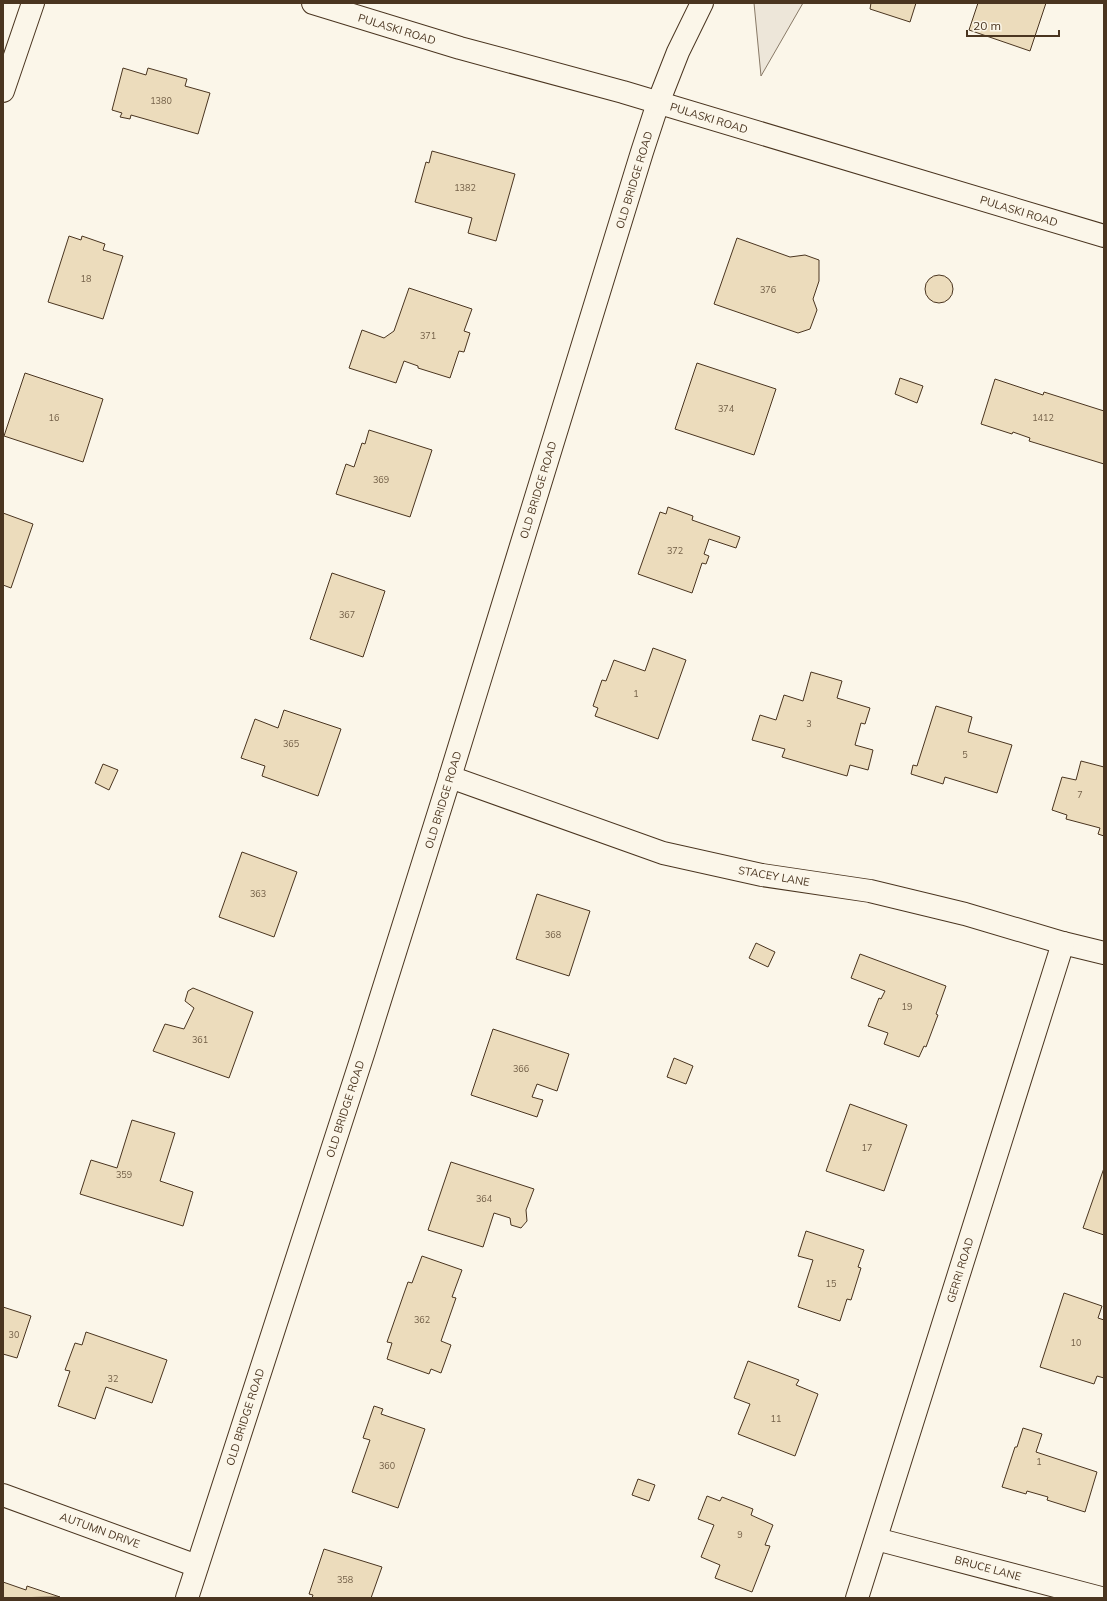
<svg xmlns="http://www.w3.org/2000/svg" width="1107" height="1601" font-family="Mulish,sans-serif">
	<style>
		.green { fill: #ede6d9; stroke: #887966 }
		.building { fill: #ecdcbc; stroke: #4a3520 }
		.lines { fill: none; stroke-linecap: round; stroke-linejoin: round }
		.street-casing { stroke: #4a3520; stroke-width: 24 }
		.secondary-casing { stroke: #4a3520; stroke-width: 24 }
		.street { stroke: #fbf6e9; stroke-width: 22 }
		.secondary { stroke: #fbf6e9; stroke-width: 22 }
		.labels { text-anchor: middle; stroke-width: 3; stroke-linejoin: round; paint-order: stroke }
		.number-label { font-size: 9px; fill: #725f47 }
		.street-label { font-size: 11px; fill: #4a3520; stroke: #fbf6e9 }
	</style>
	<rect width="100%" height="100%" fill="#fbf6e9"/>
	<polygon class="green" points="754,3 803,3 761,76"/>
	<g class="building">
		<polygon points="871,3 916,3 910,22 870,9"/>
		<polygon points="978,3 1046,3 1030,51 969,30"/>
		<polygon points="123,68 146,75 148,68 187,79 185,86 210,93 198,134 131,115 130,119 120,117 122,113 112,110"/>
		<polygon points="432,151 515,174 496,241 468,233 472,218 415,202 426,162 429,163"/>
		<polygon points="69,236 81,240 82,236 105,244 103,250 123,256 103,319 48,302"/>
		<polygon points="737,238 790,257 805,255 819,260 819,281 813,299 817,310 810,329 798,333 714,304"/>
		<circle cx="939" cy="289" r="14"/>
		<polygon points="409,288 472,309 464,331 470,333 464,352 459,351 450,378 418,368 418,366 404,361 396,383 349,368 362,330 384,338 394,331"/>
		<polygon points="697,363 776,389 754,455 675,429"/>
		<polygon points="25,373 103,399 83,462 4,436"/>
		<polygon points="900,378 923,386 917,403 895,394"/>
		<polygon points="995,379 1043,395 1044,392 1104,411 1104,464 1029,441 1030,438 1013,432 1012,434 981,424"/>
		<polygon points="369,430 432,450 410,517 336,494 346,464 354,467 362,443 365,444"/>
		<polygon points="668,507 693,516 692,520 740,537 736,548 709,539 704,554 709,556 706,564 702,563 692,593 638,574 660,512 666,514"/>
		<polygon points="3,513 33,524 11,588 3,585"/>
		<polygon points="332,573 385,591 363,657 310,639"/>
		<polygon points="653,648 686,660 658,739 595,716 598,708 593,706 602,680 606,681 614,660 645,671"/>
		<polygon points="811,672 842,681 837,698 870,708 865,724 861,723 855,745 873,750 868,770 850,765 847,776 782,757 785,749 752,740 760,715 776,720 784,695 803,701"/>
		<polygon points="936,706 972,717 968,732 1012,745 997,793 945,777 943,784 911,774 913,765 917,766"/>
		<polygon points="284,710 341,729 318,796 262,776 265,766 241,758 255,719 278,728"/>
		<polygon points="1081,761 1104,767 1104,836 1098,834 1100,828 1066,819 1067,815 1052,810 1062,777 1076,780"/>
		<polygon points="103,764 118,770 109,790 95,783"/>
		<polygon points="242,852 297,872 274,937 219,917"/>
		<polygon points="537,894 590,911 569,976 516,959"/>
		<polygon points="756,943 775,952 768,967 749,958"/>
		<polygon points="860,954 946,986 936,1014 938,1015 926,1047 924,1046 919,1057 884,1044 888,1033 868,1026 879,998 881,999 885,991 851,978"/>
		<polygon points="193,988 253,1012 229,1078 153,1051 165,1024 184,1029 194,1008 185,1001 188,991"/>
		<polygon points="493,1029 569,1054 557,1091 537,1084 532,1097 543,1100 537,1117 471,1095"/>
		<polygon points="674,1058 693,1066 686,1084 667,1077"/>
		<polygon points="850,1104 907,1125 884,1191 826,1171"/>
		<polygon points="132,1120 175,1133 160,1181 193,1192 183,1226 80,1194 91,1160 117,1168"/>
		<polygon points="451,1162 534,1189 526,1210 527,1221 521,1228 511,1225 510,1218 494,1213 483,1247 428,1230"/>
		<polygon points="1104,1168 1104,1235 1083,1228"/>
		<polygon points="806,1231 864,1250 858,1267 861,1268 851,1300 847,1299 840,1321 798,1307 813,1260 798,1256"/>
		<polygon points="422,1256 462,1270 452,1297 456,1298 441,1341 451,1345 441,1373 431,1369 429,1374 387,1359 392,1343 387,1342 408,1282 412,1283"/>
		<polygon points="1064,1293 1102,1306 1098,1318 1104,1320 1104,1378 1097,1376 1094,1384 1040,1367"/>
		<polygon points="3,1307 31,1316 17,1358 3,1354"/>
		<polygon points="86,1332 167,1360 152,1403 106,1387 95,1419 58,1406 70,1371 65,1370 75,1343 82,1345"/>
		<polygon points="748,1361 799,1380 796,1385 818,1394 795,1456 738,1434 750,1404 734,1398"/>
		<polygon points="374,1406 383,1409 381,1414 425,1429 398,1508 352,1492 370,1440 363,1438"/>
		<polygon points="1023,1428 1042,1434 1036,1452 1097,1472 1085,1512 1047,1500 1048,1497 1027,1491 1026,1494 1002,1487 1015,1447 1017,1447"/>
		<polygon points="638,1479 655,1485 649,1501 632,1495"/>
		<polygon points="707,1496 720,1501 722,1497 753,1509 751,1515 773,1525 765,1545 770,1546 752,1592 715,1578 720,1565 701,1557 714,1525 698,1519"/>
		<polygon points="324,1549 382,1567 371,1598 312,1598 313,1595 309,1594"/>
		<polygon points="3,1582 26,1590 27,1586 60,1597 3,1598"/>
	</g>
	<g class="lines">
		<g class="street-casing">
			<g id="street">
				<polyline points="3,91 33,3"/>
				<polyline points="450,777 663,853 762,875 870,891 965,914 1063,943 1104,953"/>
				<polyline points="3,1495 197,1566"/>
				<polyline points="876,1539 1101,1598"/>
				<polyline points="187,1598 364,1051 450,777 642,152 658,103"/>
				<polyline points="857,1598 1063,943"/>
			</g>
		</g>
		<g class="secondary-casing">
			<g id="secondary">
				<polyline points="313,3 460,48 623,92 1104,236"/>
				<polyline points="658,103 678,52 702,3"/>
			</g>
		</g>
		<use href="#street" class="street"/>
		<use href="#secondary" class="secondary"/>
	</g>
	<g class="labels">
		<g class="number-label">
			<text x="161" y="104">1380</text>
			<text x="465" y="191">1382</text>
			<text x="86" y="282">18</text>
			<text x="768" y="293">376</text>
			<text x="428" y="339">371</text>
			<text x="726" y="412">374</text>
			<text x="54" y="421">16</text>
			<text x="1043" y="421">1412</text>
			<text x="381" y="483">369</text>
			<text x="675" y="554">372</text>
			<text x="347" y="618">367</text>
			<text x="636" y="697">1</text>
			<text x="809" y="727">3</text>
			<text x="291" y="747">365</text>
			<text x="965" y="758">5</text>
			<text x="1080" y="798">7</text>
			<text x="258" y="897">363</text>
			<text x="553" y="938">368</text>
			<text x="907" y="1010">19</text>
			<text x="200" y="1043">361</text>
			<text x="521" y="1072">366</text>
			<text x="867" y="1151">17</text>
			<text x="124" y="1178">359</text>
			<text x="484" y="1202">364</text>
			<text x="831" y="1287">15</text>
			<text x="422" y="1323">362</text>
			<text x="14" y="1338">30</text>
			<text x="1076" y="1346">10</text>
			<text x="113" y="1382">32</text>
			<text x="776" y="1422">11</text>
			<text x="1039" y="1465">1</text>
			<text x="387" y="1469">360</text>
			<text x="740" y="1538">9</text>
			<text x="345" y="1583">358</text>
		</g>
		<g class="street-label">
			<text transform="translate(397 29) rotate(17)" y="4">PULASKI ROAD</text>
			<text transform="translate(709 118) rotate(17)" y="4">PULASKI ROAD</text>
			<text transform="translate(634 180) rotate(-73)" y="4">OLD BRIDGE ROAD</text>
			<text transform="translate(1019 211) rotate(17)" y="4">PULASKI ROAD</text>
			<text transform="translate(538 490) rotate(-73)" y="4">OLD BRIDGE ROAD</text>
			<text transform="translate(443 800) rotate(-73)" y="4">OLD BRIDGE ROAD</text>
			<text transform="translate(774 876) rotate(10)" y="4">STACEY LANE</text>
			<text transform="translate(345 1109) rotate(-72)" y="4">OLD BRIDGE ROAD</text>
			<text transform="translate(960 1270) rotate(-73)" y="4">GERRI ROAD</text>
			<text transform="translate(245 1417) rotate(-72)" y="4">OLD BRIDGE ROAD</text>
			<text transform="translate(100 1530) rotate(20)" y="4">AUTUMN DRIVE</text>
			<text transform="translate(988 1568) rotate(15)" y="4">BRUCE LANE</text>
		</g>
	</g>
	<rect width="1107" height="1601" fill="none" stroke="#4a3520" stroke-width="8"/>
	<path d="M967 30v6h92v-6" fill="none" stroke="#4a3520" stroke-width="2"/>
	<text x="973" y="30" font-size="12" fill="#4a3520" stroke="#fbf6e9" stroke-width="3" paint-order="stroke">20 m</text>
</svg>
